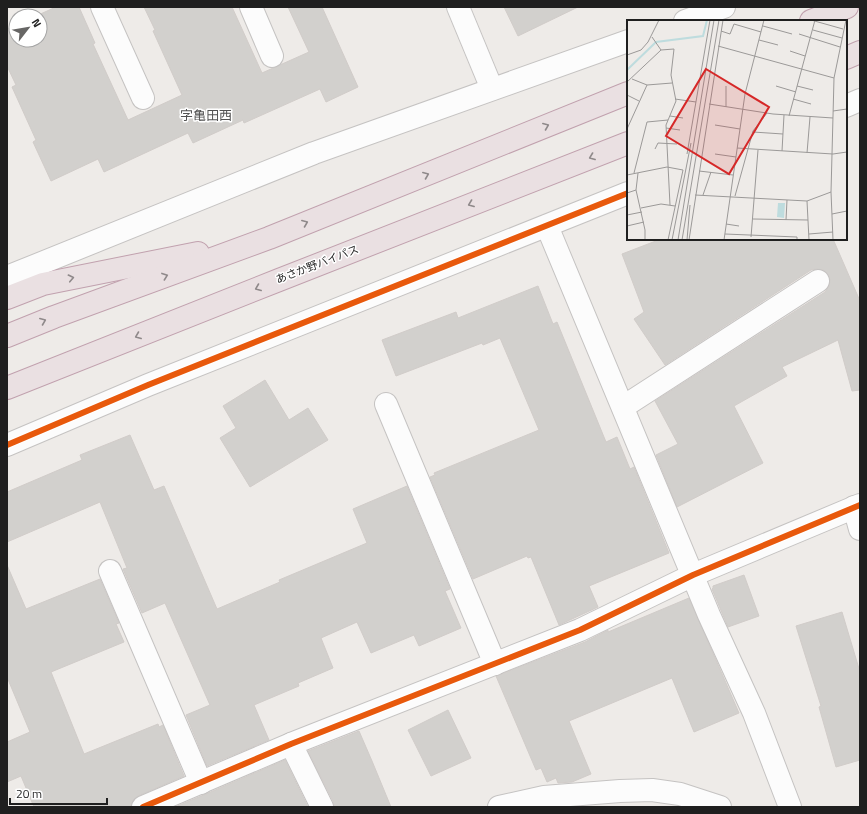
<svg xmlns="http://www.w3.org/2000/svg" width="867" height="814" font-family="'Titillium Web','Noto Sans JP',sans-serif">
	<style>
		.building { fill: #d2d0cd; stroke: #d1ccc9 }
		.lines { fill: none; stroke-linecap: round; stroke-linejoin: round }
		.minor-casing { stroke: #c5c3c2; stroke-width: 24 }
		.highway-casing { stroke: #c1a1ae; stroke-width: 24 }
		.minor { stroke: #fcfcfc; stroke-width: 22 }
		.highway { stroke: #eae0e2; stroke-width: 22 }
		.cycleway-casing { stroke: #fff; stroke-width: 8 }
		.cycleway { stroke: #e8590c; stroke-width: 6 }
		.oneway { stroke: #8f898a }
		.labels { text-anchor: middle; stroke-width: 3; stroke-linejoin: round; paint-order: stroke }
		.street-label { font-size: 11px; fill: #1f1f1f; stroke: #fff }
		.quarter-label { font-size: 13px; fill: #525252; stroke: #fff }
		.inset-river { fill: none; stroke: #bedcde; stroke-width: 2 }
		.inset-road { fill: none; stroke: #9b9998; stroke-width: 1 }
		.view { fill: #d62828; fill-opacity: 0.15; stroke: #d62828; stroke-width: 2 }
		.inset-edge { fill: none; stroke: #1f1f1f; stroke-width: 2 }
	</style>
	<rect width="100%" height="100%" fill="#eeebe8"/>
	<g class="building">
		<polygon points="56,7 79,7 95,43 93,44 128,120 182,95 153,31 155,30 144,7 232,7 262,73 309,52 288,7 322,7 358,87 326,102 320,89 244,123 243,120 193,143 188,133 104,172 98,159 51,181 33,142 36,140 12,87 16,85 7,66 7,29 16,25 16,40 40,40 40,16 36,16"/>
		<polygon points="504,7 578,7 518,36"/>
		<polygon points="661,239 833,239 860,301 860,390 852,391 838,340 782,367 787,376 734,406 763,463 677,507 656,455 678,444 655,401 825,292 829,286 830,280 828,274 823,270 817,269 811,270 665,365 634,319 644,312 622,254"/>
		<polygon points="538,286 553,324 557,322 606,442 617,437 630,469 634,467 669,553 589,586 598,607 559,625 531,557 528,558 527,556 473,579 430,477 435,475 434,473 539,430 500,338 483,345 482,343 396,376 382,340 456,312 458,318"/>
		<polygon points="265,380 289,420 308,408 328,440 250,487 220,438 236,428 223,406"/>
		<polygon points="130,435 154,490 164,486 217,609 280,582 279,580 367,543 353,509 407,486 450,589 445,591 461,628 419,646 414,635 371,653 357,622 321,638 333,668 298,683 299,686 254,705 269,740 207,766 186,715 210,705 165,603 142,613 123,569 127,568 100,502 7,542 7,492 82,460 80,455"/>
		<polygon points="7,565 26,609 100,579 119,623 116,624 124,642 51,672 84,754 158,724 159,727 163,725 184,776 138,796 133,800 131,807 34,807 21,776 7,782 7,742 30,732 7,677"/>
		<polygon points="744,575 759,616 728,627 712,589 713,588 713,586"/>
		<polygon points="689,598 739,713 694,732 672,678 569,721 591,774 572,782 558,783 556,778 547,782 541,768 536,770 496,676 585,642 608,630 608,632"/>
		<polygon points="842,612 860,672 860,760 836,767 819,707 821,706 796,626"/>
		<polygon points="448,710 471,758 431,776 408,730"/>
		<polygon points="359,731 372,761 391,807 334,807 333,801 308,751"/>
		<polygon points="285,760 308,807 175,807 206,794"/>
	</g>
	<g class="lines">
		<g class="minor-casing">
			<g id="minor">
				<polyline points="102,7 143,98"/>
				<polyline points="251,7 272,56"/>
				<polyline points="458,7 492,89"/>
				<polyline points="685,21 724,7"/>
				<polyline points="846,106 860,100"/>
				<polyline points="547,226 709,615 754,713 790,807"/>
				<polyline points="7,277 314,153 628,41"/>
				<polyline points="386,404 495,664"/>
				<polyline points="623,407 818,281"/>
				<polyline points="7,445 148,385 628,193"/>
				<polyline points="854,507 860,529"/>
				<polyline points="110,571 201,783"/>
				<polyline points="291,744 322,807"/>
				<polyline points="143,807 291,744 580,630 693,575 860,505"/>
				<polyline points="499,807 544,797 620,791 652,790 680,794 720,807"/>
			</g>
		</g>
		<g class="highway-casing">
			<g id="highway">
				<polyline points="811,21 847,7"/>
				<polyline points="846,58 860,52"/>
				<polyline points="7,298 43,284 198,253"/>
				<polyline points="7,336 54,317 269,238 628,93"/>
				<polyline points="7,388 279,280 628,143"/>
			</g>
		</g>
		<use href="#minor" class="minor"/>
		<use href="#highway" class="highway"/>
		<g class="cycleway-casing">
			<g id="cycleway">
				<polyline points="7,445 148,385 628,193"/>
				<polyline points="143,807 291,744 580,630 693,575 860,505"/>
			</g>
		</g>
		<use href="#cycleway" class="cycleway"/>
	</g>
	<defs><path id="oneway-chevron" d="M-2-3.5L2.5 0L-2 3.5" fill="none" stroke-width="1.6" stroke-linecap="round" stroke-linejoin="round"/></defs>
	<g class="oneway">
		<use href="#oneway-chevron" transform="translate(546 126) rotate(-22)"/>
		<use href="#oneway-chevron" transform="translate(592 157) rotate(159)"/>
		<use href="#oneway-chevron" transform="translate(426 175) rotate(-22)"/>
		<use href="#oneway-chevron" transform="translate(471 204) rotate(159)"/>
		<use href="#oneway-chevron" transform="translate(305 223) rotate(-22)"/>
		<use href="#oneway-chevron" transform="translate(165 276) rotate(-20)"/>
		<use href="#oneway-chevron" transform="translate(71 278) rotate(-12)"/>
		<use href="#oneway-chevron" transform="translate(258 288) rotate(158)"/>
		<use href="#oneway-chevron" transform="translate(43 321) rotate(-22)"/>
		<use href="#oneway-chevron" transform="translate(138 336) rotate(158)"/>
	</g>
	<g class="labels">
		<g class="street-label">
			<text transform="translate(317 264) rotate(-21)" y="4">あさか野バイパス</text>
		</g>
		<g class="quarter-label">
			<text x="206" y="120">字亀田西</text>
		</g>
	</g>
	<g transform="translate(627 20)">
		<rect width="220" height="220" fill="#eeebe8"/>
		<path d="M151 183H158L157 198 150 197Z" fill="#bedcde"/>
		<path class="inset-river" d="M0 50 29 22 76 16 80 0"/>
		<path class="inset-road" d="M184 0 216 9M136 6 165 14M186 10 215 18M94 11 103 14 107 4 134 12M172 14 213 27M25 17 34 30M132 20 151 25M91 26 207 58M163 31 178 36M0 35 14 30 21 22 32 0M5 59 20 65 45 63M0 62 34 30 47 29 44 55 49 81 39 105 43 185M99 66V87M149 66 169 72M170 66 186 70M0 75 12 81M48 79 69 82M166 79 184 84M82 84 146 94 206 98M206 91 220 89M43 96 56 98M162 96 188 0M88 105 113 109M39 108 53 110M0 109 20 65M126 112 156 114M110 128 206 134 220 132M28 129 31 123 50 124M155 131 157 95M180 133 183 97M60 134 83 0M88 134 109 137M72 151 106 155M7 153 20 102 41 100M0 155 40 147 56 150 41 220M9 170 18 210V220M0 173 9 170 11 153M68 175 180 181 204 172M76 175 84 152M108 176 126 111 140 93M180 181 182 220M14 188 34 184 48 186M205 194 220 191M0 195 15 192M126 199 181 200M159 200 160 180M99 204 112 206M0 206 17 202M98 214 170 217V220M182 214 206 212M124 217 131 130M45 220 64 123M51 220 87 0M55 220 92 0M60 220 63 185M62 220 96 0M97 220 118 74 137 0M206 220 204 172 207 58 219 0"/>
		<path class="view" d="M79 49 142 87 102 154 39 116Z"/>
		<rect width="220" height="220" class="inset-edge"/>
	</g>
	<rect width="867" height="814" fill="none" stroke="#1f1f1f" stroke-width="16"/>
	<g transform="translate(28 28) rotate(59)"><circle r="19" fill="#ffffff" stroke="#a5a5a5"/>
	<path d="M0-3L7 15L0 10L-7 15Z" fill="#676665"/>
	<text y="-6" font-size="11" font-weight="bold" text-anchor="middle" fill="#1f1f1f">N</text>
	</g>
	<path d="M10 798v6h97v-6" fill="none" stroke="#1f1f1f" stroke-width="2"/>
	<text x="16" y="798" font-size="12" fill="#1f1f1f" stroke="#ffffff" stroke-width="3" paint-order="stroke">20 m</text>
</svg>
